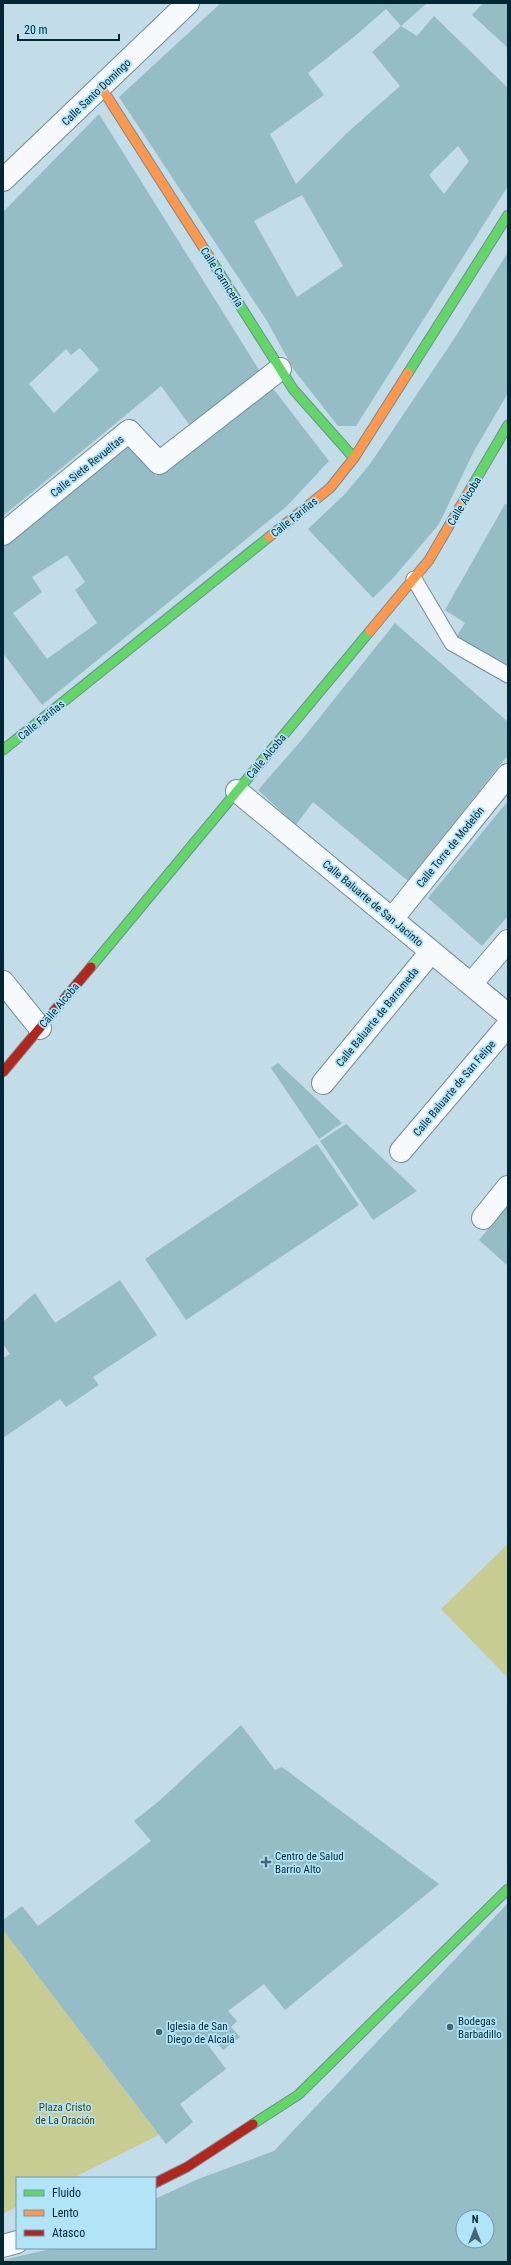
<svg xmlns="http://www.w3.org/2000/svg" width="511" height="2265" font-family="'Roboto Condensed',sans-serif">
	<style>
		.green { fill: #c6cc92 }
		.building { fill: #94bdc5; fill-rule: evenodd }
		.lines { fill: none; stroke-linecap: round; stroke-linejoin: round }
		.lane-casing { stroke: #728d96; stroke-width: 17 }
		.street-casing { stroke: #728d96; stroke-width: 24 }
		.fast-casing { stroke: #728d96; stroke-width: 11 }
		.slow-casing { stroke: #728d96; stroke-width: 11 }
		.jam-casing { stroke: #728d96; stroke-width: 11 }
		.lane { stroke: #f6fafc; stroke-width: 15 }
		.street { stroke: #f6fafc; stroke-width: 22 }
		.fast { stroke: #63d668; stroke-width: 9 }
		.slow { stroke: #ff974d; stroke-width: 9 }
		.jam { stroke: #b3261e; stroke-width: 9 }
		.poi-dot { fill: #446773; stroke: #b2e4f8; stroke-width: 1.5 }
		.labels { text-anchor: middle; stroke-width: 3.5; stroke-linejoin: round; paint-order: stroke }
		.street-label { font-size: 11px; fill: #002734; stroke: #b2e4f8 }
		.poi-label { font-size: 11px; fill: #002734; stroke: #b2e4f8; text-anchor: start }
		.park-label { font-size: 11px; fill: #47420a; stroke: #b2e4f8 }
	</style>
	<rect width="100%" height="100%" fill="#c2dde8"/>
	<g class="green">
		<polygon points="508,1544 508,1678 441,1609"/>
		<polygon points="3,1930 159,2135 73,2178 17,2178 17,2206 3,2214"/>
	</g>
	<g class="building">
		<path d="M221 3H427L401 26 386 9 355 36 308 73 324 95 270 134 296 184 348 132 400 86 372 52 401 26 417 36 434 16 508 88V186L356 426H338L294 370 267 321 119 97ZM458 146 469 161 444 194 429 175ZM302 195 343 266 297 297 254 221Z"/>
		<polygon points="483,3 508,3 508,48 472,15"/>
		<path d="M99 114 261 373 191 427 161 386 3 516V212ZM80 348 99 370 54 413 29 384 66 349 71 355Z"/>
		<polygon points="508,252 508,393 474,451 439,524 395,576 373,598 308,529 345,494 370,464 454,339"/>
		<path d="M272 387 329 461 287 506 42 705 3 653V546L126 444 156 476ZM67 555 85 582 75 590 97 623 47 659 13 613 42 592 32 577Z"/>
		<polygon points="505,504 508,505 508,665 456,637 465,623 445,610"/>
		<polygon points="395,623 508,722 508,755 408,881 313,802 296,825 258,790 300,742"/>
		<polygon points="508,801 508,916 482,946 428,898"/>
		<polygon points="278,1063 342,1123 319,1139 271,1068"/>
		<polygon points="346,1124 417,1191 373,1220 320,1141"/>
		<polygon points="317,1144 359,1205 186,1320 145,1259"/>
		<polygon points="508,1205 508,1266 479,1240"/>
		<polygon points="120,1280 157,1335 93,1377 99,1385 66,1407 60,1399 3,1438 3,1358 10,1354 3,1344 3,1322 35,1293 55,1323"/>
		<polygon points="241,1725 275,1770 282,1767 439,1884 285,2010 264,1984 228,2011 237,2021 231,2027 240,2037 223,2050 214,2039 208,2045 226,2069 180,2104 193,2122 166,2144 3,1930 3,1920 22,1906 38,1926 151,1841 134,1821 158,1802"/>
		<path d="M508 1903V2262H3V2260L54 2248H155V2199L198 2179 274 2151ZM463 2217H487V2241H463Z"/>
	</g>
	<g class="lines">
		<g class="lane-casing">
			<polyline id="lane" points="414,579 452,643 508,675"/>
		</g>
		<g class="street-casing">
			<g id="street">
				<polyline points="3,180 188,3"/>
				<polyline points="3,534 129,431 159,463 280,369"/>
				<polyline points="237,791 508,1015"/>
				<polyline points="392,919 508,775"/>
				<polyline points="3,982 40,1028"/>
				<polyline points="471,984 508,941"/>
				<polyline points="323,1083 431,952"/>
				<polyline points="401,1151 508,1025"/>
				<polyline points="483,1218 508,1187"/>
				<polyline points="3,2246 17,2242"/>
			</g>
		</g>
		<g class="fast-casing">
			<g id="fast">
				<polyline points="210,258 293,389 354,458"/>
				<polyline points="408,373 508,215"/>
				<polyline points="471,488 508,425"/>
				<polyline points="3,750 269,537"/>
				<polyline points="91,967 370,631"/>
				<polyline points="253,2124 298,2095 508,1889"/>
			</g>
		</g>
		<g class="slow-casing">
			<g id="slow">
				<polyline points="101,87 210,258"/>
				<polyline points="269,537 330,488 354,458 408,373"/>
				<polyline points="370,631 429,560 471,488"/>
			</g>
		</g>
		<g class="jam-casing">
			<g id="jam">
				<polyline points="3,1072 91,967"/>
				<polyline points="155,2183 187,2167 253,2124"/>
			</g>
		</g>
		<use href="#lane" class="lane"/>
		<use href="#street" class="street"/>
		<use href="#fast" class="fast"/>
		<use href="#slow" class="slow"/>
		<use href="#jam" class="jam"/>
	</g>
	<g class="poi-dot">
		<path d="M264 1856h4v4h4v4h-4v4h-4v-4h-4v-4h4z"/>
		<circle cx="450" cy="2027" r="4"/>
		<circle cx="159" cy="2032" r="4"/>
	</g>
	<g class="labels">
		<g class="street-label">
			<text transform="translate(96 92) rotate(-44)" y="4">Calle Santo Domingo</text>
			<text transform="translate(222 277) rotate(57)" y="4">Calle Carnicería</text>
			<text transform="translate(87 466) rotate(-39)" y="4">Calle Siete Revueltas</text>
			<text transform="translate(464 501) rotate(-59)" y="4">Calle Alcoba</text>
			<text transform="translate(294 517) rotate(-39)" y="4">Calle Fariñas</text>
			<text transform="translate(41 720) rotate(-39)" y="4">Calle Fariñas</text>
			<text transform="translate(266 756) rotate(-50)" y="4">Calle Alcoba</text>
			<text transform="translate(450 847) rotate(-51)" y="4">Calle Torre de Modelón</text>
			<text transform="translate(373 903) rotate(40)" y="4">Calle Baluarte de San Jacinto</text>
			<text transform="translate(59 1005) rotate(-50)" y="4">Calle Alcoba</text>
			<text transform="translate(377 1017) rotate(-51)" y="4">Calle Baluarte de Barrameda</text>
			<text transform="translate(454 1088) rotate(-50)" y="4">Calle Baluarte de San Felipe</text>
		</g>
		<g class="poi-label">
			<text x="275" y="1860">Centro de Salud<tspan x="275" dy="13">Barrio Alto</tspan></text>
			<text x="458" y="2025">Bodegas<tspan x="458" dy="13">Barbadillo</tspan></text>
			<text x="167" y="2030">Iglesia de San<tspan x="167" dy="13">Diego de Alcalá</tspan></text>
		</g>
		<g class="park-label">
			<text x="65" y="2111">Plaza Cristo<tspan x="65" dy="13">de La Oración</tspan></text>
		</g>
	</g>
	<rect width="511" height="2265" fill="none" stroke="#002734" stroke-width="8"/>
	<rect x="16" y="2177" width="140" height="72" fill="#b2e4f8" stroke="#6b98aa"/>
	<rect x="24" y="2190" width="20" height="6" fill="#63d668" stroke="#6b98aa"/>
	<text x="52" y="2197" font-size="12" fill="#002734">Fluido</text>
	<rect x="24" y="2210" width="20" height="6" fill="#ff974d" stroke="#6b98aa"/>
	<text x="52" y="2217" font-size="12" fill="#002734">Lento</text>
	<rect x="24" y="2230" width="20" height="6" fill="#b3261e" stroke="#6b98aa"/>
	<text x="52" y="2237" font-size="12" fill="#002734">Atasco</text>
	<g transform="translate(475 2229)"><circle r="19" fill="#b2e4f8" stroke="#6b98aa"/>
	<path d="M0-3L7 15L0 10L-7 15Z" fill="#446773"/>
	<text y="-6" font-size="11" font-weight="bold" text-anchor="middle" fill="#002734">N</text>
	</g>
	<path d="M18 34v6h101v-6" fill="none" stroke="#002734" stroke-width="2"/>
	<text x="24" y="34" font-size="12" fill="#002734" stroke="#b2e4f8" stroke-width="3" paint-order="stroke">20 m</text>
</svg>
